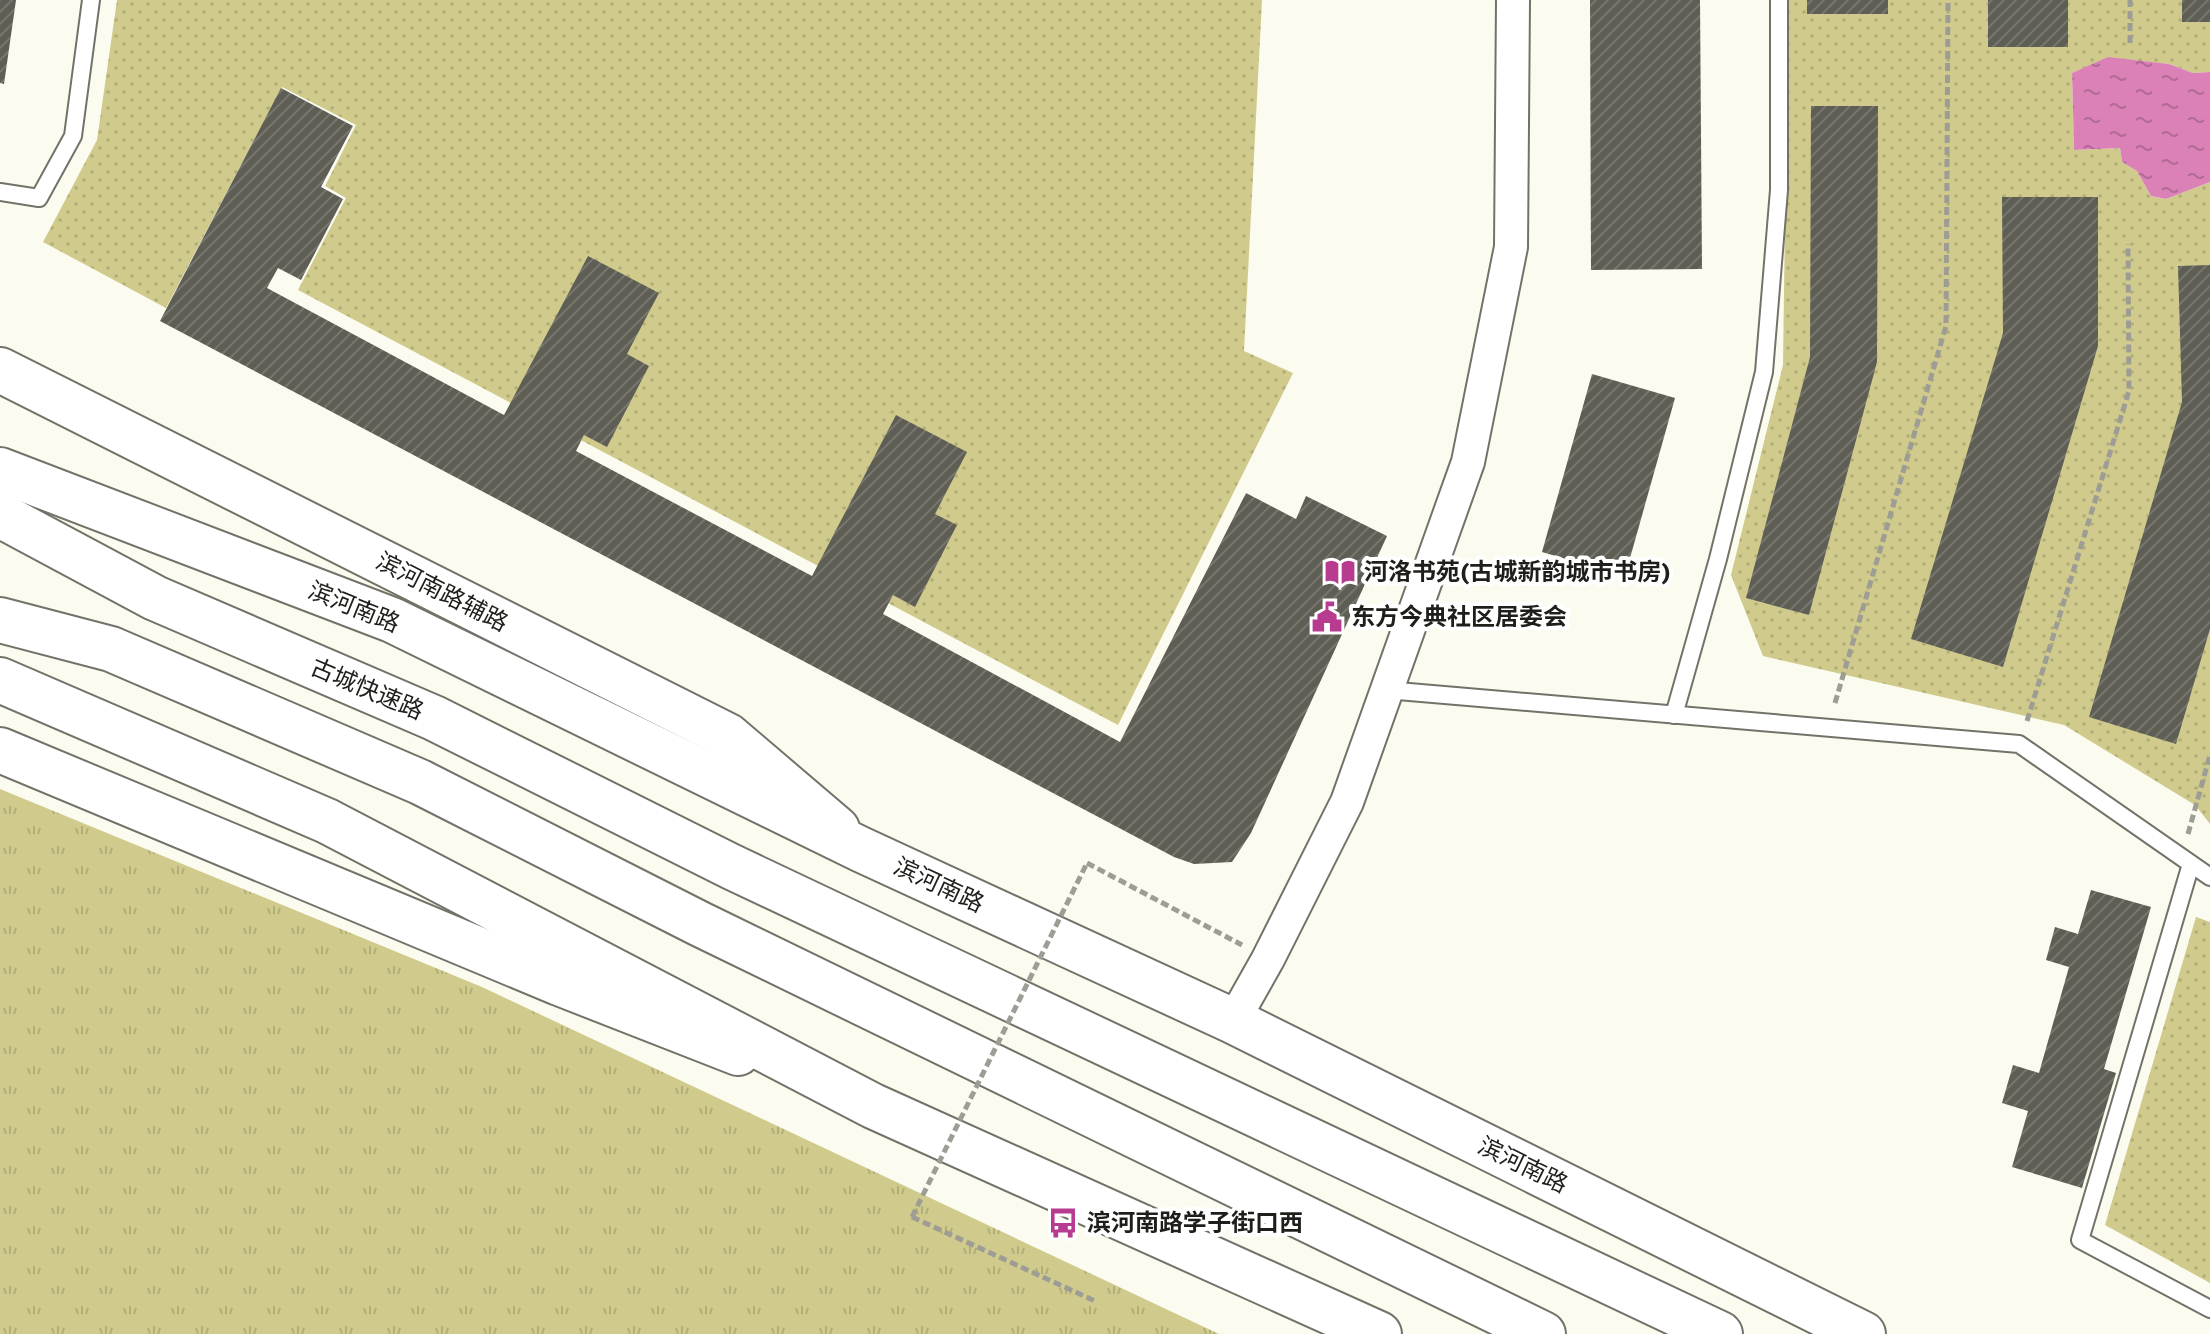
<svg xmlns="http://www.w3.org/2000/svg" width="2210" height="1334" font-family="'Work Sans','Noto Sans SC',sans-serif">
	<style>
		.grass { fill: url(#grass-dots) }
		.park { fill: url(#park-tufts) }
		.water { fill: url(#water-ripples) }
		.building { fill: url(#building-hatch) }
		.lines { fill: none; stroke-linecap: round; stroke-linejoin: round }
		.service-casing { stroke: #737269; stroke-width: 20 }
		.minor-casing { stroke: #737269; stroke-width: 36 }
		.secondary-casing { stroke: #737269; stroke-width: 48 }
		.primary-casing { stroke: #737269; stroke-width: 48 }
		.trunk-casing { stroke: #737269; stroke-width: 48 }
		.path { stroke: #9d9d95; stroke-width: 5; stroke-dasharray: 8 4; stroke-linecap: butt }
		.service { stroke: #fff; stroke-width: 16 }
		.minor { stroke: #fff; stroke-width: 32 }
		.secondary { stroke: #fff; stroke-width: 44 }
		.primary { stroke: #fff; stroke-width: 44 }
		.trunk { stroke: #fff; stroke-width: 44 }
		.path-bridge { stroke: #9d9d95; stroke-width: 5; stroke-dasharray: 8 4; stroke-linecap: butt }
		.labels { text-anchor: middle; stroke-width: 8; stroke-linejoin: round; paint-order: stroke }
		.poi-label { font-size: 24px; font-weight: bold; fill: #1e1e1a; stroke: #fff; text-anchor: start }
		.street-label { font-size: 24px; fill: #1e1e1a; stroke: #fff }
	</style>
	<defs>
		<pattern id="grass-dots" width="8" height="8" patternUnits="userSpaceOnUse" patternTransform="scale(2)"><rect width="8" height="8" fill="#d0cb8c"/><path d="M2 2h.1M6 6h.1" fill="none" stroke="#b2ae78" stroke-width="1.8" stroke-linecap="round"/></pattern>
		<pattern id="park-tufts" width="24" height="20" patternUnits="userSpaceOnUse" patternTransform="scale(2)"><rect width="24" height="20" fill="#d0cb8c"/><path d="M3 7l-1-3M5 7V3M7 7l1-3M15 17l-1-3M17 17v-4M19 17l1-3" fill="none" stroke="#b2ae78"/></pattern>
		<pattern id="water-ripples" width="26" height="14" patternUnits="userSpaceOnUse" patternTransform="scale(2)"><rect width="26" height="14" fill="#db81b8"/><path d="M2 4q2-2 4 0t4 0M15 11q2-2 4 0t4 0" fill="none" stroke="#b16995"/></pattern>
		<pattern id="building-hatch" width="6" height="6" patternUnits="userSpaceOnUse" patternTransform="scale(2)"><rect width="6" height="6" fill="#5e5e55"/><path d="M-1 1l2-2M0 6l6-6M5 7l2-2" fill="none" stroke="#76766e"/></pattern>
	</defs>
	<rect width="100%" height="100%" fill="#fcfbf0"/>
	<g class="grass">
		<polygon points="117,0 1262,0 1244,351 1293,373 1118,725 298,290 346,198 325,186 356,125 282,87 166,308 43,242 97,140"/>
		<polygon points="1788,0 2210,0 2210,72 2193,73 2169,64 2108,58 2072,73 2074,150 2120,148 2122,162 2137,171 2151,196 2166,199 2210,182 2210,824 2195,805 2064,725 1763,656 1731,575 1783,365"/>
		<polygon points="2196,917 2210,922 2210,1283 2105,1225"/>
	</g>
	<polygon class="park" points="0,789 482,987 1219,1334 0,1334"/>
	<polygon class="water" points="2108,57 2169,64 2193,73 2210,72 2210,182 2166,199 2151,196 2137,171 2122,162 2120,148 2074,150 2072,73"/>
	<g class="building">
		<polygon points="0,0 16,0 4,84 0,83"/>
		<polygon points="1590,0 1700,0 1702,269 1591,270"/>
		<rect x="1807" y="0" width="81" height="14"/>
		<rect x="1988" y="0" width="80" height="47"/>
		<rect x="2182" y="0" width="28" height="22"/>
		<polygon points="281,88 353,126 321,187 343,199 301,280 278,268 267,288 504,415 588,256 659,293 627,354 649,366 607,447 584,435 576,451 812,576 896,415 967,452 935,514 957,525 915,607 893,595 883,614 1120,742 1246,493 1296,519 1306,496 1387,536 1251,833 1232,862 1194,864 1174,857 160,321"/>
		<polygon points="1811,106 1878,106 1877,362 1809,615 1746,598 1810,357"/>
		<polygon points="2002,197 2098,197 2098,346 2003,667 1911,639 2003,333"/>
		<polygon points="2210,265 2210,629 2176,744 2089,717 2182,402 2178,266"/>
		<polygon points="1592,374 1675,398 1625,576 1542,552"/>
		<polygon points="2091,890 2151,907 2104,1069 2116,1073 2082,1188 2012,1167 2028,1111 2002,1103 2013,1065 2039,1073 2069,967 2046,960 2055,927 2078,934"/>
	</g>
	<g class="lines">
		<g class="service-casing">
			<g id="service">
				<polyline points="0,192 39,198 73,136 91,0"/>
				<polyline points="1386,690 2019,744 2210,877"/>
				<polyline points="1674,715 1718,559 1764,372 1779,190 1779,0"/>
				<polyline points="2191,864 2080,1240 2210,1309"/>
			</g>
		</g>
		<g class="minor-casing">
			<polyline id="minor" points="1233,1021 1268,959 1347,802 1468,462 1511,247 1513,0"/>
		</g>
		<g class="secondary-casing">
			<g id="secondary">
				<polyline points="0,370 728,736 837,829"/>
				<polyline points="0,750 559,983 738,1053"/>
			</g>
		</g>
		<g class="primary-casing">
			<g id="primary">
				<polyline points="0,470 392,620 860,849 1233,1021 1863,1334"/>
				<polyline points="0,680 327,821 873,1106 1379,1334"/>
			</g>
		</g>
		<g class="trunk-casing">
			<g id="trunk">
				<polyline points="0,515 155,598 434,718 732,867 1720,1334"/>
				<polyline points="0,620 111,649 420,782 700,924 1543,1334"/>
			</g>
		</g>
		<g class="path">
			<polyline points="2130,43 2130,0"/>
			<polyline points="1835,703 1946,326 1948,0"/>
			<polyline points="2027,721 2129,391 2128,244"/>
			<polyline points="2188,834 2210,755"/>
			<polyline points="1087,863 1242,945"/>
			<polyline points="912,1217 1095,1301"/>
		</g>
		<use href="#service" class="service"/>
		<use href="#minor" class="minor"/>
		<use href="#secondary" class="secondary"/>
		<use href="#primary" class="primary"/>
		<use href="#trunk" class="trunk"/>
		<polyline class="path-bridge" points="912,1217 1087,863"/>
	</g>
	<defs>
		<g id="library-bare" transform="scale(2.4)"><path d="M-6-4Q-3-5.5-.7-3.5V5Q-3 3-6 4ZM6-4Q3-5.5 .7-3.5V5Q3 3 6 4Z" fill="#b73c8f" stroke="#fff" stroke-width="2.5" paint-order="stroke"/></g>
		<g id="civic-bare" transform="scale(2.4)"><path d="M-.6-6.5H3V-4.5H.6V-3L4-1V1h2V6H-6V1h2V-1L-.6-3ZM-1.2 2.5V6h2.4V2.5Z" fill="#b73c8f" stroke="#fff" stroke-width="2.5" paint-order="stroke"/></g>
		<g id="bus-bare" transform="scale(2.4)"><path d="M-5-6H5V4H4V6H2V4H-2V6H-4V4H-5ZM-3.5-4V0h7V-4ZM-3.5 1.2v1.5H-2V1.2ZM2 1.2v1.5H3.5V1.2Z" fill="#b73c8f" stroke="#fff" stroke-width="2.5" paint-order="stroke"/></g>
	</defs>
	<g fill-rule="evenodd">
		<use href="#library-bare" x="1340" y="572"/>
		<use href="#civic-bare" x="1327" y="617"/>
		<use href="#bus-bare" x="1063" y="1223"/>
	</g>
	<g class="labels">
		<g class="poi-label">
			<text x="1364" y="580">河洛书苑(古城新韵城市书房)</text>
			<text x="1351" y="625">东方今典社区居委会</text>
			<text x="1087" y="1231">滨河南路学子街口西</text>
		</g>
		<g class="street-label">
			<text transform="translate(442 592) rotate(27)" y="8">滨河南路辅路</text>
			<text transform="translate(354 607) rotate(22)" y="8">滨河南路</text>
			<text transform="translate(367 689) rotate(23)" y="8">古城快速路</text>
			<text transform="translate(939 885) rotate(25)" y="8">滨河南路</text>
			<text transform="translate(1523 1165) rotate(26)" y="8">滨河南路</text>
		</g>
	</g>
</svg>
